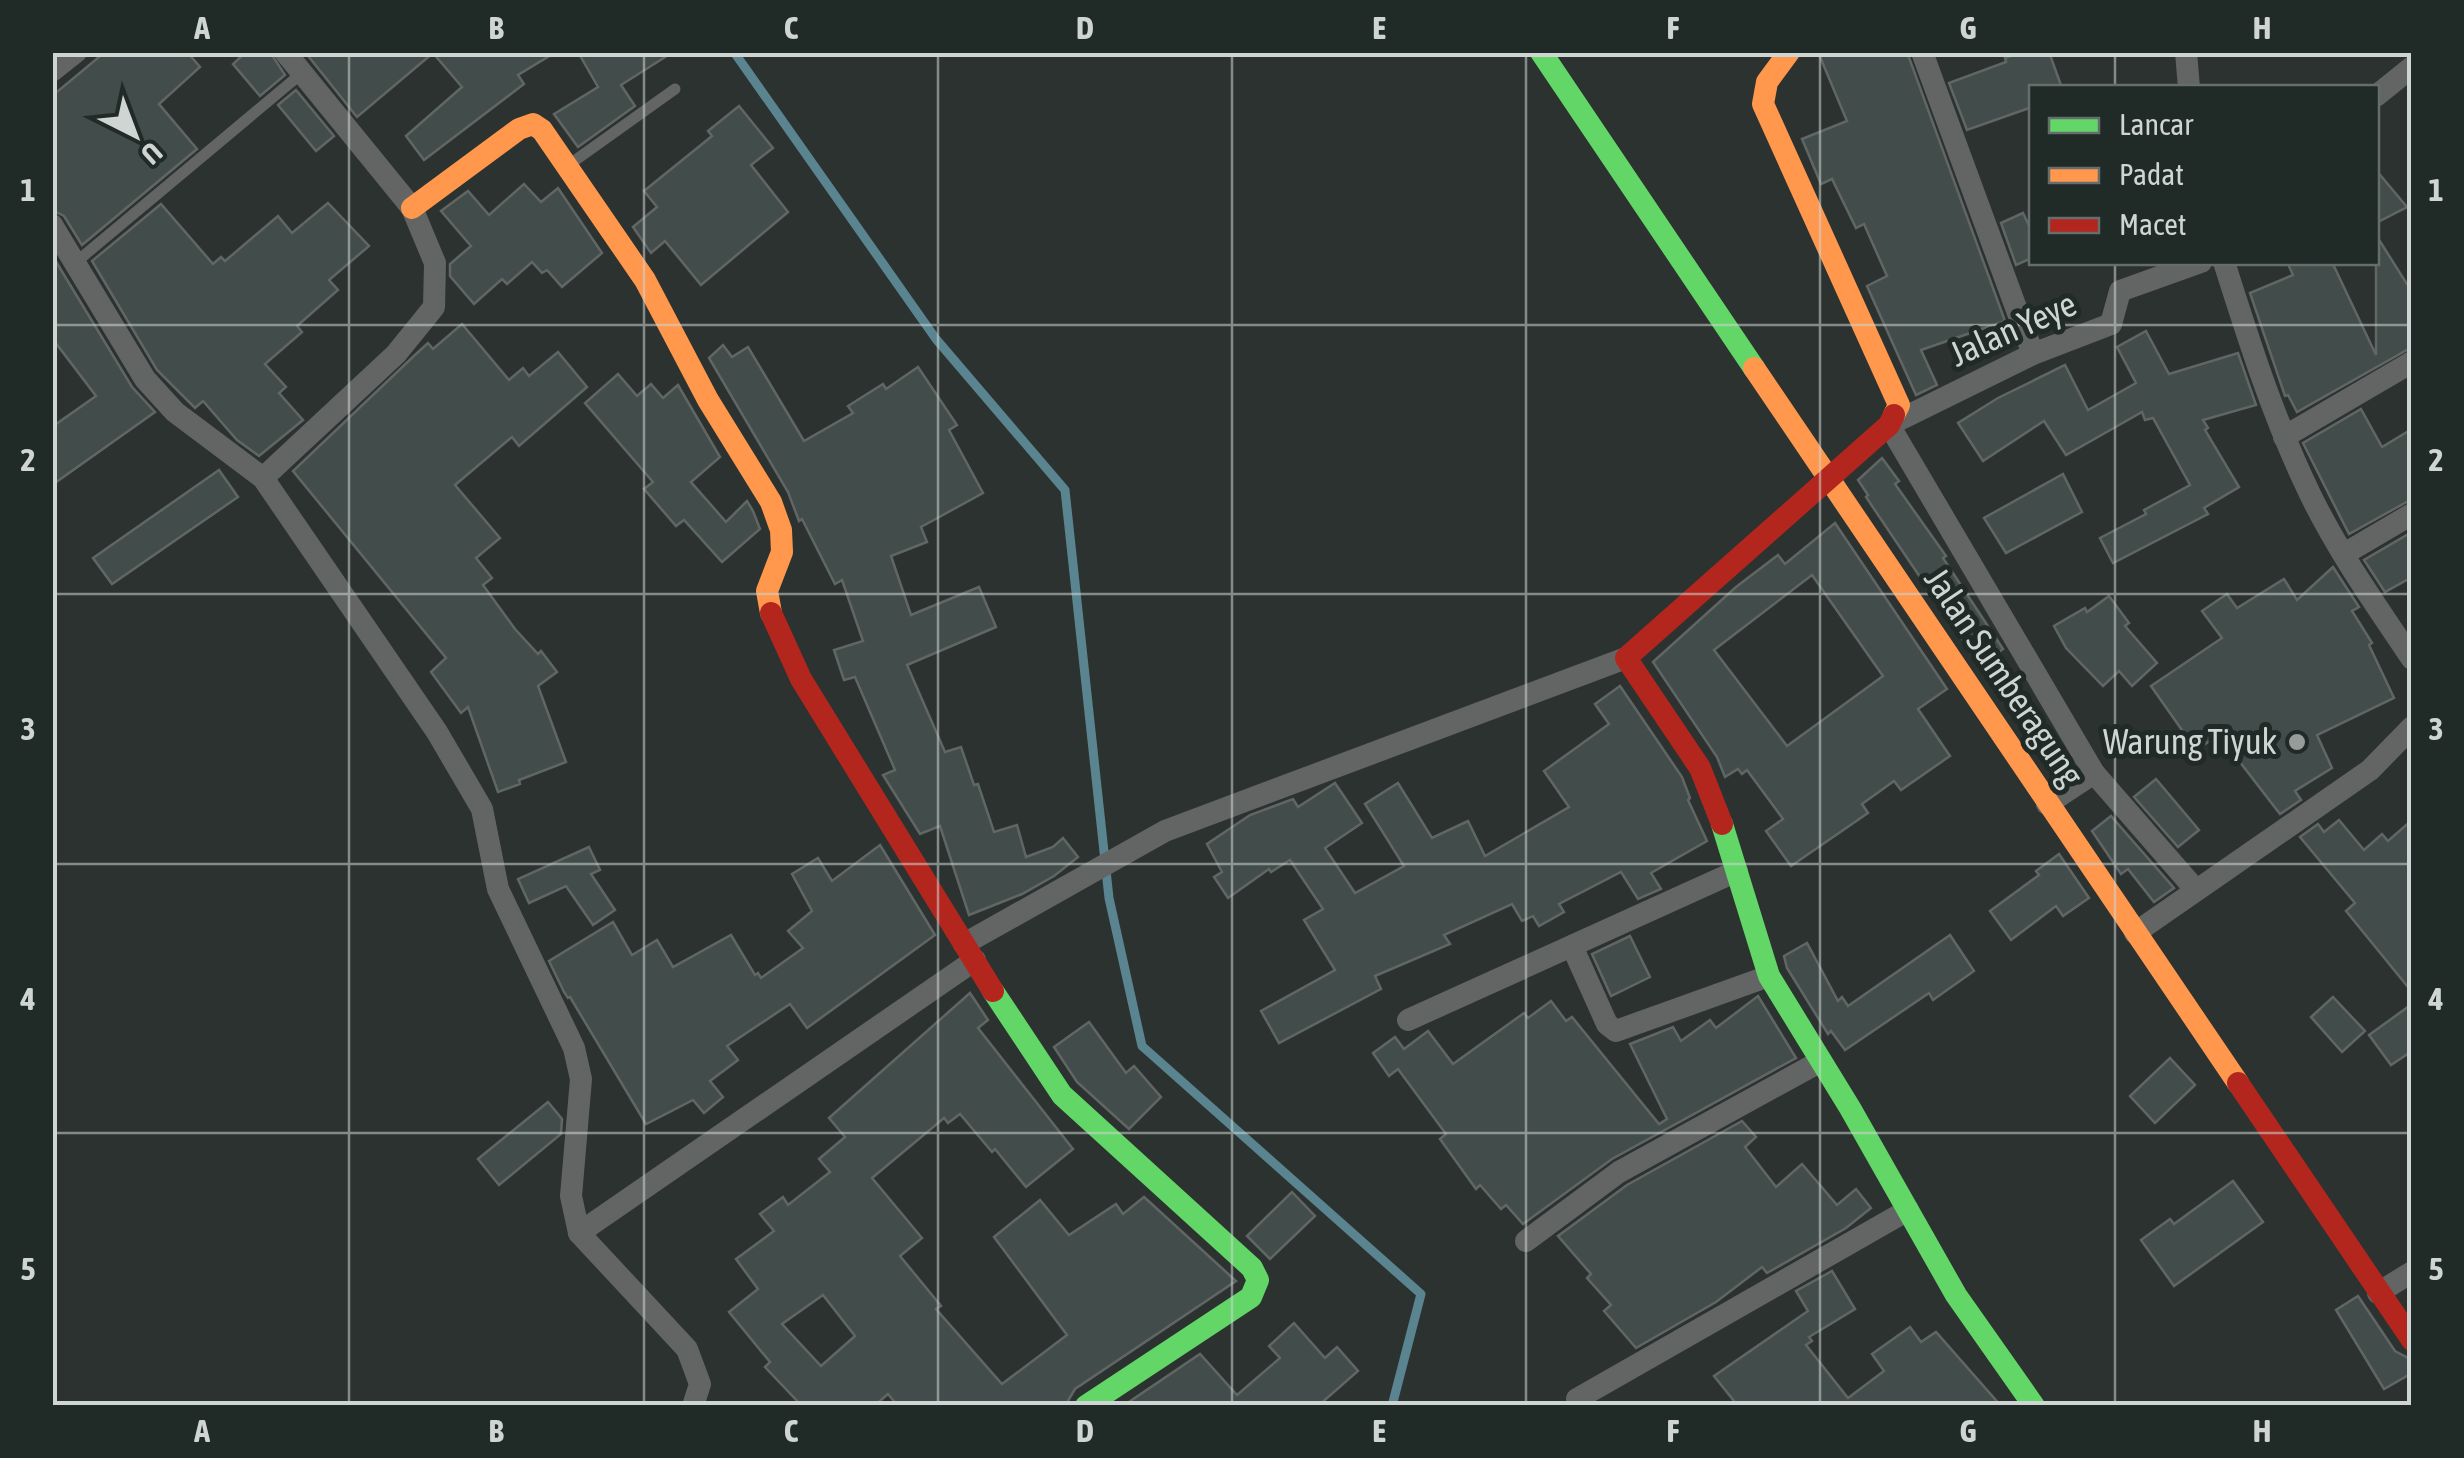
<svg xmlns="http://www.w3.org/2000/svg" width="2464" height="1458" font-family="'Asap Condensed',sans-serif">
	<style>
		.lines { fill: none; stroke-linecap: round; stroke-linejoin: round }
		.stream { stroke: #5a8590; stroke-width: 9 }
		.building { fill: #414c4b; stroke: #616665; stroke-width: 2.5; fill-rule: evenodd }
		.lane { stroke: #626564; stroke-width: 11 }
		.street { stroke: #626564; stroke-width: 22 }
		.fast { stroke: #63d668; stroke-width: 22 }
		.slow { stroke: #ff974d; stroke-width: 22 }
		.jam { stroke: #b3261e; stroke-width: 22 }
		.grid { fill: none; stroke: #cfd5d3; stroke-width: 2.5; stroke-opacity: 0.55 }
		.poi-dot { fill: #969c9a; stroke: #202a27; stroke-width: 4 }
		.labels { text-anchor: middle; stroke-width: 10; stroke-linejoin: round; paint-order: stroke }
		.street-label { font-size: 35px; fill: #cfd5d3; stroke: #202a27 }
		.poi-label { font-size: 35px; fill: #cfd5d3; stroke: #202a27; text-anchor: end }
		.neatline { fill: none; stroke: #cfd5d3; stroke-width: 4 }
		.grid-label { font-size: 32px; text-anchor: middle; font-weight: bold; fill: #cfd5d3 }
	</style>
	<rect width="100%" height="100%" fill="#2c3230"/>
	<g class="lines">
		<polyline class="stream" points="734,52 936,339 1065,490 1109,898 1142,1046 1421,1294 1392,1406"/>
	</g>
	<g class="building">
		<polygon points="105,52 187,52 200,67 159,104 197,149 82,245 64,216 52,210 52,96"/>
		<polygon points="246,52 270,52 285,75 260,96 233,64"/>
		<polygon points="305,52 556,52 518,75 524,84 424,160 406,136 462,87 433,53 357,117"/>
		<polygon points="578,52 673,52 621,85 635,106 578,147 554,114 598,87"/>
		<polygon points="1818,52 1907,52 2005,321 1921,350 1937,385 1916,395 1867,286 1887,276 1864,224 1856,228 1832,179 1821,184 1802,139 1847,121"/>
		<polygon points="2020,52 2049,52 2062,88 2032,88 2032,107 1967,130 1949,83 2006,62 2005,58"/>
		<polygon points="296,90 334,136 316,151 278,105"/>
		<polygon points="739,106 773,148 751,165 788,212 701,285 665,241 651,253 633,227 657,207 644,191 712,136 708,131"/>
		<polygon points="2376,170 2407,207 2376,223"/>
		<polygon points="524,184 541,202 558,188 602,253 562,287 547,270 542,273 532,262 507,284 502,279 474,304 450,276 450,264 471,246 441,211 468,191 489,215"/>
		<polygon points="328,203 369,246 329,280 338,290 297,326 302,332 265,364 286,387 279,393 303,420 259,456 237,440 203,401 195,408 157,370 92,261 161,204 213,264 221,257 225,261 278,216 292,233"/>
		<polygon points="2023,213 2032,232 2032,258 2016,265 2001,223"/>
		<polygon points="2376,235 2412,292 2412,347 2297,412 2288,395 2285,396 2250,293 2293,275 2287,262 2332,262 2376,355"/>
		<polygon points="52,255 132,387 155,412 52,485 52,427 96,396 52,338"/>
		<polygon points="462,324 509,380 523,368 529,376 558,352 587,387 519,446 512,437 455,485 500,538 476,558 492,578 483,585 515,629 538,654 541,651 557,672 538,686 566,762 519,780 520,784 498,792 468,707 461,713 431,672 446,658 293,471 416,354 428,343 433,349"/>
		<polygon points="2146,331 2169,374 2238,353 2256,405 2203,420 2208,428 2205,430 2239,487 2204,508 2208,514 2113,563 2100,538 2146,514 2144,510 2190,485 2153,418 2145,420 2142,412 2066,455 2044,421 1983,461 1958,423 1998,398 2065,365 2088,410 2136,383 2117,347"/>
		<polygon points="723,345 732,357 748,347 804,441 853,413 848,406 883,384 886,389 918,367 957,425 949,430 983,493 921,527 927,542 891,556 911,615 979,587 996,627 907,665 945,752 961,747 974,785 978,784 994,832 1017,825 1026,857 1053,847 1063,838 1078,857 1054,876 1022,894 969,915 940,826 920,834 883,775 895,770 855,677 844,680 834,650 863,641 842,580 835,584 802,519 799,521 788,492 709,358"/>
		<polygon points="618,374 637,396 651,384 663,398 678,385 720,457 691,482 726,522 747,501 753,511 760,529 722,562 684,520 676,526 644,489 653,482 585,403"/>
		<polygon points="2361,409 2382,447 2412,429 2412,499 2349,534 2303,443"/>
		<polygon points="1882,458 1899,481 1895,484 1946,556 1943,558 2003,649 1980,666 1866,497 1868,495 1858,480"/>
		<polygon points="219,470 238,497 112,584 93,558"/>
		<polygon points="2063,474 2082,512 2006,553 1984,518"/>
		<path d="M1835 523 1947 689 1918 709 1950 756 1901 790 1894 781 1862 804 1868 813 1791 866 1766 831 1783 819 1747 770 1742 774 1738 769 1725 777 1717 757 1653 662 1736 587 1778 555 1785 564ZM1812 575 1883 676 1787 746 1714 650Z"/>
		<polygon points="2412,532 2412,577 2385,592 2364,560"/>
		<polygon points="2333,567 2359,607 2352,611 2372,643 2369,645 2394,698 2317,735 2332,768 2295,791 2301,800 2280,814 2219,735 2196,750 2151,686 2222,638 2202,611 2227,594 2237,608 2284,579 2297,600"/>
		<polygon points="2109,596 2129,623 2125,626 2157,663 2132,686 2119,671 2103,686 2066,648 2054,626 2085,608 2087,612"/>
		<polygon points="1620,686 1682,777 1690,798 1688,800 1707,841 1651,873 1661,889 1638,899 1621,872 1559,904 1564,912 1539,926 1533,916 1522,921 1512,904 1444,935 1450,944 1375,976 1381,989 1279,1043 1261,1011 1335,970 1304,920 1323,909 1290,860 1271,872 1269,869 1228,898 1214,877 1222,872 1207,844 1250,815 1293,799 1298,807 1335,783 1362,823 1325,848 1355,893 1404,866 1365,804 1398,783 1432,838 1468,821 1485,856 1569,807 1544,771 1609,724 1595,704"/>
		<polygon points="2156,779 2199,830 2178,847 2134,797"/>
		<polygon points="2111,816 2174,888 2154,902 2128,869 2121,874 2092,831"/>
		<polygon points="2339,820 2364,850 2382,834 2388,841 2412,820 2412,992 2346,911 2355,903 2300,837 2318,824 2324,832"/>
		<polygon points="880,845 935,935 807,1028 790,1004 727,1046 738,1060 710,1081 723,1097 704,1113 693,1100 646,1124 570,997 568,998 564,992 549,961 613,922 632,955 657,940 673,967 731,935 755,975 758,973 761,978 803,948 788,931 812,911 792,874 818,858 832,881"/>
		<polygon points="589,847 600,870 591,874 615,910 593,925 566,886 529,903 518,879"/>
		<polygon points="2059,854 2089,898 2063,916 2056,906 2011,940 1990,911 2039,875 2036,871"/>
		<polygon points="1950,935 1974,971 1933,1000 1929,993 1845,1050 1831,1031 1828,1034 1787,968 1784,956 1807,943 1838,1001 1842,997 1848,1006"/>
		<polygon points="1630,936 1650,977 1611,996 1592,954"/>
		<path d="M970 993 988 1020 978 1028 1073 1149 1026 1187 995 1149 992 1152 960 1114 948 1123 944 1118 872 1178 922 1238 900 1256 941 1306 936 1309 1002 1384 1067 1335 994 1237 1040 1200 1069 1235 1116 1204 1123 1214 1144 1197 1236 1281 1075 1389 1065 1406H898L888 1394 874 1406H802L765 1367 770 1362 729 1312 758 1289 736 1259 774 1231 760 1214 783 1197 788 1205 830 1172 819 1159 845 1137 829 1118ZM823 1295 855 1336 821 1366 782 1324Z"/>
		<polygon points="1758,996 1796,1058 1612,1159 1523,1224 1506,1205 1501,1209 1480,1185 1476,1189 1440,1139 1446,1134 1398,1069 1389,1076 1373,1053 1395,1037 1404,1049 1428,1031 1453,1064 1524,1013 1528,1018 1551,1001 1566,1021 1572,1017 1659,1124 1667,1119 1630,1044 1673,1027 1681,1041 1710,1020 1716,1028"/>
		<polygon points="2333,997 2365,1031 2342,1052 2311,1017"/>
		<polygon points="2412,1004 2412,1051 2391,1065 2369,1035"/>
		<polygon points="1089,1022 1126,1073 1134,1066 1161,1097 1129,1129 1077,1082 1054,1047"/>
		<polygon points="2170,1058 2195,1085 2155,1123 2130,1096"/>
		<polygon points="548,1102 562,1119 561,1134 499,1185 478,1159"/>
		<polygon points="1742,1121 1756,1137 1745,1147 1776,1187 1802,1164 1837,1205 1856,1189 1871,1208 1846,1228 1767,1273 1762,1267 1716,1302 1636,1348 1604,1311 1611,1305 1587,1278 1591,1274 1558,1236 1627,1185"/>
		<polygon points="2233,1181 2263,1222 2174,1286 2141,1240 2170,1219 2174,1224"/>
		<polygon points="1292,1192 1315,1216 1270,1259 1247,1236"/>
		<polygon points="1832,1271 1855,1309 1809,1337 1812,1341 1806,1345 1848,1398 1884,1371 1872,1354 1910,1327 1921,1342 1936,1332 2001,1406 1738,1406 1714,1376 1808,1311 1796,1291"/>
		<polygon points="2358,1296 2395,1351 2412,1360 2412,1373 2384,1389 2336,1310"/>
		<polygon points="1294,1323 1325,1358 1337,1347 1358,1371 1318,1406 1123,1406 1200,1354 1237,1395 1280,1358 1269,1346"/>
	</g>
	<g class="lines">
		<g class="lane">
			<polyline points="570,164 675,89"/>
			<polyline points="75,263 302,73"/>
		</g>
		<g class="street">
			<polyline points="1922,52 2033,354"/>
			<polyline points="2186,52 2189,88"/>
			<polyline points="52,71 76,52"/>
			<polyline points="2376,96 2412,67"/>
			<polyline points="52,225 145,379 175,412 263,478 437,732 482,809 498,889 574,1048 581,1079 571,1196 579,1233 687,1349 700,1384 693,1406"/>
			<path d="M2224 262C2249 341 2274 420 2310 494 2338 552 2376 605 2412 659"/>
			<polyline points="2284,437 2412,362"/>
			<polyline points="263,478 396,354 434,307 435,263 412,208 285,52"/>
			<polyline points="2344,554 2412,514"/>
			<polyline points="2047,804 2094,773"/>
			<polyline points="2195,889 2094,773 1889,425 2033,354 2111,324 2120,291 2201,262"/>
			<polyline points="2135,933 2370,770 2412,727"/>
			<polyline points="964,944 1165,831 1626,658"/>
			<polyline points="1572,946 1607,1024 1616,1031 1769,976"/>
			<polyline points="1408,1020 1737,871"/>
			<polyline points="579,1233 975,960"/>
			<polyline points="1526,1241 1619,1172 1821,1061"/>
			<polyline points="2378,1293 2412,1272"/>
			<polyline points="1577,1399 1908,1210"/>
		</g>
		<g class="fast">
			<polyline points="1541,52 1754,368"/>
			<polyline points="1722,824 1769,976 1850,1108 1956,1295 2034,1406"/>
			<polyline points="993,991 1062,1095 1252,1268 1258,1280 1251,1297 1086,1406"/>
		</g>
		<g class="slow">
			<polyline points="1789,52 1767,82 1763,104 1899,405 1894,415"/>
			<polyline points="412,208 519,129 533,124 542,130 645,280 708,400 771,502 781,530 782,552 767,591 771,613"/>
			<polyline points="1754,368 2238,1083"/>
		</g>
		<g class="jam">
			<polyline points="771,613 801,679 993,991"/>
			<polyline points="1722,824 1700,768 1626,658 1889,425 1894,415"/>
			<polyline points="2238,1083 2412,1340"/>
		</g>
	</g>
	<path class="grid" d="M349 52V1406M644 52V1406M938 52V1406M1232 52V1406M1526 52V1406M1820 52V1406M2115 52V88M2115 262V1406M52 325H2412M52 594H2412M52 864H2412M52 1133H2412"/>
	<circle class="poi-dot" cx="2297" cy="742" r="10"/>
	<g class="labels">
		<g class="street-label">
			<text transform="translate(2013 329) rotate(-24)" y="12">Jalan Yeye</text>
			<text transform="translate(2004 677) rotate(56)" y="12">Jalan Sumberagung</text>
		</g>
		<g class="poi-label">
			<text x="2277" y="754">Warung Tiyuk</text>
		</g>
	</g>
	<rect width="2464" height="1458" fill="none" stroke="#202a27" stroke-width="110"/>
	<rect x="2029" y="85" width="350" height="180" fill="#202a27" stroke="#666e6c" stroke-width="2.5"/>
	<rect x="2049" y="118" width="50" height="15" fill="#63d668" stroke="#666e6c" stroke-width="2.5"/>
	<text x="2119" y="135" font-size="30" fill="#cfd5d3">Lancar</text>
	<rect x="2049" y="168" width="50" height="15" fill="#ff974d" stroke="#666e6c" stroke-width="2.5"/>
	<text x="2119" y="185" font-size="30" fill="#cfd5d3">Padat</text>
	<rect x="2049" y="218" width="50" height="15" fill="#b3261e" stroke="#666e6c" stroke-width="2.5"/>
	<text x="2119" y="235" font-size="30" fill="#cfd5d3">Macet</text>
	<g transform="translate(135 135) rotate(138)" stroke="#202a27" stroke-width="8" paint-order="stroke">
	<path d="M0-8L18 38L0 25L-18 38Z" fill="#cfd5d3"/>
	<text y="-15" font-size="28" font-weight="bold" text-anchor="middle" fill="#cfd5d3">U</text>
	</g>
	<rect x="55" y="55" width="2354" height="1348" class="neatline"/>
	<g class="grid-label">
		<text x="202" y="39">A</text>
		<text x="496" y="39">B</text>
		<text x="791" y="39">C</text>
		<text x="1085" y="39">D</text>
		<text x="1379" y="39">E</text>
		<text x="1673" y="39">F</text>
		<text x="1968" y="39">G</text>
		<text x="2262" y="39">H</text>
		<text x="28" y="201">1</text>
		<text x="2436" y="201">1</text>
		<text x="28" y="471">2</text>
		<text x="2436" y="471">2</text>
		<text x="28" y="740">3</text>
		<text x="2436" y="740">3</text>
		<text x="28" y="1010">4</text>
		<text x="2436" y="1010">4</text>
		<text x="28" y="1280">5</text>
		<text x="2436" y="1280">5</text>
		<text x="202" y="1442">A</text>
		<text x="496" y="1442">B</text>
		<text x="791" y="1442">C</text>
		<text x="1085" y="1442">D</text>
		<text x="1379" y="1442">E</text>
		<text x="1673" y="1442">F</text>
		<text x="1968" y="1442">G</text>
		<text x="2262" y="1442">H</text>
	</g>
</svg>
